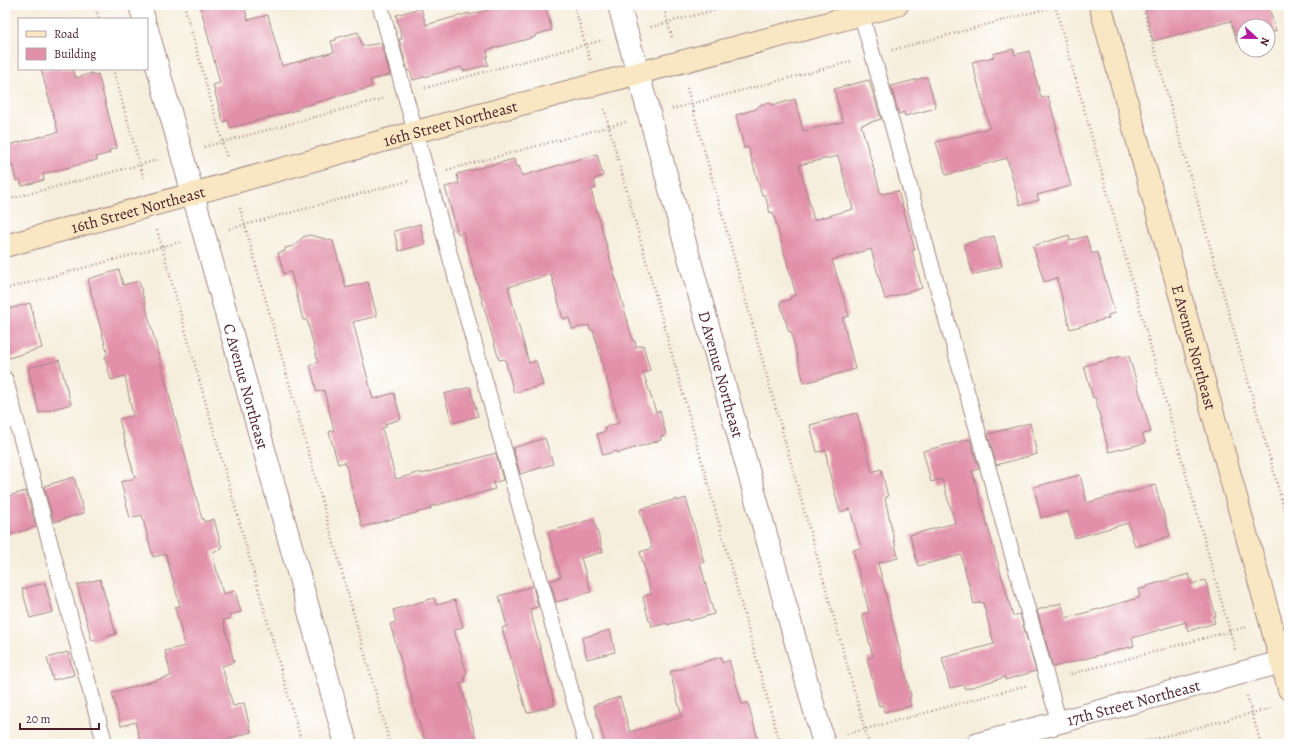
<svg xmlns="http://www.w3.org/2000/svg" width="1294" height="749" font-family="Alegreya,serif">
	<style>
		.building { fill: #e290aa; fill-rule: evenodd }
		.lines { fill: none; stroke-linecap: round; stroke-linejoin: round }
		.lane-casing { stroke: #a08684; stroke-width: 17 }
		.street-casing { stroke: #a08684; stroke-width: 24 }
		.secondary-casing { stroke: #a08684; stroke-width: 24 }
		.path { stroke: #a08684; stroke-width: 2.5; stroke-dasharray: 1 3; stroke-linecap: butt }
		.lane { stroke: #fff; stroke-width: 15 }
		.street { stroke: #fff; stroke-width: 22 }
		.secondary { stroke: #f9e7c3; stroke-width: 22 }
		.labels { text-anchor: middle; stroke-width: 4; stroke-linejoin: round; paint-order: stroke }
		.street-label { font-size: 16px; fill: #4a1f2b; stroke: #fff }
	</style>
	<rect width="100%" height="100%" fill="#fff"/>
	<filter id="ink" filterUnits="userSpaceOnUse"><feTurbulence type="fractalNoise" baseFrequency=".025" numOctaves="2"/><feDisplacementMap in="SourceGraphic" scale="8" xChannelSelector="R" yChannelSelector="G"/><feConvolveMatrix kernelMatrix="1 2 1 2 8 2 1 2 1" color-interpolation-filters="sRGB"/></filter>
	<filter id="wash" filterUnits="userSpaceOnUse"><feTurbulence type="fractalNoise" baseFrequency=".012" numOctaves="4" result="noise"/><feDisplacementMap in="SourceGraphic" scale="16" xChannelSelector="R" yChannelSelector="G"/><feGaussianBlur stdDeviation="0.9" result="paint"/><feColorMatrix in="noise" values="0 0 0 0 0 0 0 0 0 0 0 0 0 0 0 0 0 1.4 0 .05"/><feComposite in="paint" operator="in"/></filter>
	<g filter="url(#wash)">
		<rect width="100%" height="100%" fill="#f6eedc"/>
		<g id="blocks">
			<g class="building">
				<polygon points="200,5 244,5 248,20 268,15 282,66 334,52 331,41 336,40 336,38 358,32 362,46 381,43 390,75 370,80 372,87 300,107 300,109 230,128 228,120 223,122 213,85 220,83"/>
				<polygon points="506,5 545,5 552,30 535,35 535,37 487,50 488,56 486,57 488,65 463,71 461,67 413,80 410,70 408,71 399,39 402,39 396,15 421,8 426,25 469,13 469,15"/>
				<polygon points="1144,5 1268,5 1276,31 1268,33 1268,26 1244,26 1244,40 1237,42 1231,21 1153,41"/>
				<polygon points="1013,49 1015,55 1029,51 1041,98 1048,96 1057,129 1055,129 1071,186 1037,195 1039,200 1020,205 1007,158 946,175 936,142 990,128 972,62 994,57 993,54"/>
				<polygon points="41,69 73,69 76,78 92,73 93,75 98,74 117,148 109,150 110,153 96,157 97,160 46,173 43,174 44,180 22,186 20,180 16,181 13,166 10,166 5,146 58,132"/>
				<polygon points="927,77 936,108 905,116 904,112 899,114 891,86"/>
				<path d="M869 80 881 119 861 125 881 194 898 191 915 250H912L922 288 885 299 871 249 832 260 849 316 843 318V321L855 369 804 383 791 331 789 332 780 302 791 299 790 297 796 295 773 212 770 213 765 195H762L748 147 744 148 736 115 756 109 760 105 767 103 775 105 795 99 803 131 843 122 834 89ZM838 156 853 209 814 220 799 165Z"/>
				<polygon points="597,154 603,176 594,179 596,188 591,190 633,341 635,341 636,347 643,345 650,370 643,372 656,412 660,411 666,435 660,437 661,440 618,453 617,451 603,455 597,434 606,431 605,427 619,423 593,330 590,330 589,325 572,329 569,318 563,319 551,274 508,287 529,363 536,361 543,385 514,393 505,359 499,360 463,232 458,234 445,187 459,183 457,174 514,159 516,167 519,166 522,176"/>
				<polygon points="420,224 425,244 399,251 394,231"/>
				<polygon points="310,235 333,241 346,288 368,282 377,316 353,322 373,399 394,393 401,419 385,424 386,427 382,428 396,479 421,472 422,474 496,453 503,480 493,483 495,489 430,507 431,509 362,527 345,462 338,464 329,432 334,430 324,390 317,392 310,365 318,362 307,320 303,320 291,272 284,274 278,253 285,251 285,248 294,246 303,237"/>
				<polygon points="1069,235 1070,241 1086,236 1092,254 1097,252 1115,313 1108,315 1109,318 1070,329 1057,278 1044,282 1033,246"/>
				<polygon points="994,236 1002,266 973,275 964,244"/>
				<polygon points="119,270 123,285 139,281 202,519 203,518 204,522 214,519 222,549 212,552 223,594 235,591 241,612 229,615 230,619 223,620 234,662 222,666 233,706 244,703 251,732 211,744 141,744 135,722 121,726 112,693 171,676 165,651 185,646 175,607 180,606 166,554 153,557 142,515 130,518 121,482 135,478 119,419 133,416 125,376 111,380 105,357 107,356 107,352 90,289 91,289 88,279"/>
				<polygon points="30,303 42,348 9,358 5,344 5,310"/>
				<polygon points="1122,356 1122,358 1129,356 1151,432 1143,434 1145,443 1109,452 1095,397 1093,398 1084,366"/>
				<polygon points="59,360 71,404 39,413 28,368"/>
				<polygon points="470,387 478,416 452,423 444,394"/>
				<polygon points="857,413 872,472 881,469 888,497 885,498 898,558 878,563 911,696 909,698 911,706 884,712 883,705 879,706 867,658 873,657 862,614 869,612 853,550 861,548 850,509 840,512 828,467 826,450 817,452 810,425"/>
				<polygon points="1030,423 1037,454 996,465 988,434"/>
				<polygon points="545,438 553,464 520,474 513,448"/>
				<polygon points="970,439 979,469 972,471 1013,616 1020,614 1036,671 1005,680 1005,677 965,689 963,685 950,688 942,658 994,644 983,602 974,604 961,555 918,566 910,535 955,523 942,479 931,482 923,451"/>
				<polygon points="1080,475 1087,503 1128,491 1128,493 1155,485 1170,536 1135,547 1128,523 1075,538 1068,511 1041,518 1034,487"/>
				<polygon points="74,477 84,513 54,522 44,486"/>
				<polygon points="26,491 36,527 5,536 5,497"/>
				<polygon points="686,498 704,562 700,563 714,614 689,621 688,619 667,625 667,623 652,627 651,621 649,621 643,597 651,594 640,552 652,548 640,510 677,499 677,501"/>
				<polygon points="594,519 603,552 581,558 591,592 556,602 550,581 561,577 548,532"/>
				<polygon points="1189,574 1192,584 1205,580 1216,616 1213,617 1215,623 1188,631 1186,622 1132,638 1134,646 1053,667 1037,610 1061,603 1066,618 1135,599 1140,597 1138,590 1148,587 1147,586"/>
				<polygon points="100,579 116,634 92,641 77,585"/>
				<polygon points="45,583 53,612 30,618 22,589"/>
				<polygon points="533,586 538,607 530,609 555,705 527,713 502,628 507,626 499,596"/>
				<polygon points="434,598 436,605 455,600 463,627 454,630 467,674 464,675 465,682 460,683 478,744 426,744 414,706 390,624 396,622 393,610"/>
				<polygon points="610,630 615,652 587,659 582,638"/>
				<polygon points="68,652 74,675 53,680 47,658"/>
				<polygon points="721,657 722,663 729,660 742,704 748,703 759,744 605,744 594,705 620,697 630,732 682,717 670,672"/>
			</g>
		</g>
	</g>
	<g filter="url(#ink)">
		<use href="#blocks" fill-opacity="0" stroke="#a08684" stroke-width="1"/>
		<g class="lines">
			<g class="lane-casing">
				<g id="lane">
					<polyline points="380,5 586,744"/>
					<polyline points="859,6 1059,722"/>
					<polyline points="5,379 105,744"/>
				</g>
			</g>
			<g class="street-casing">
				<g id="street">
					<polyline points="140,5 144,19"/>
					<path id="s1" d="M619 5 824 744"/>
					<path id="s2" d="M147 29 346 744"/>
					<path id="s3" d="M978 744 1289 660"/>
				</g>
			</g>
			<g class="secondary-casing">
				<g id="secondary">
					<path id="s4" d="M1100 5 1289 689"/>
					<path id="s5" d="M5 246 415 132 897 5"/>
				</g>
			</g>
			<g class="path">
				<polyline points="95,5 99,19"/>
				<polyline points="184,5 227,158"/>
				<polyline points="574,5 590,60"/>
				<polyline points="663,5 672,38"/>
				<polyline points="1055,5 1235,650"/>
				<polyline points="1142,5 1289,526"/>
				<polyline points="651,27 733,5"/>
				<polyline points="892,50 1060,5"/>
				<polyline points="113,69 144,180"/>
				<polyline points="425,88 603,40"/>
				<polyline points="687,88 869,744"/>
				<polyline points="604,109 780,744"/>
				<polyline points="672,109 853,61"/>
				<polyline points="204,147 385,98"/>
				<polyline points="447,170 626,122"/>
				<polyline points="5,200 158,160"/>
				<polyline points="240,208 390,744"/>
				<polyline points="229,229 408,181"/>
				<polyline points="157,230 302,744"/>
				<polyline points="5,289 180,242"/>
				<polyline points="1067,675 1246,627"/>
				<polyline points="1247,696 1261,744"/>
				<polyline points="847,734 1028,685"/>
				<polyline points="1135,744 1271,708"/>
			</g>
			<use href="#lane" class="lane"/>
			<use href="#street" class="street"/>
			<use href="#secondary" class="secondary"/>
		</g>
	</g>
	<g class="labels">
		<g class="street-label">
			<text dy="6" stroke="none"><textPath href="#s5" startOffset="462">16th Street Northeast</textPath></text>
			<text dy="6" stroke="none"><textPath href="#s5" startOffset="138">16th Street Northeast</textPath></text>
			<text dy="6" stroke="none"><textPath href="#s4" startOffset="355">E Avenue Northeast</textPath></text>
			<text dy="6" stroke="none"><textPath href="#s1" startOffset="383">D Avenue Northeast</textPath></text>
			<text dy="6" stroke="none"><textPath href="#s2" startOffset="371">C Avenue Northeast</textPath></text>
			<text dy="6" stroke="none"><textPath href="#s3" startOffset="161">17th Street Northeast</textPath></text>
		</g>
	</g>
	<rect width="1294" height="749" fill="none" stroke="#fff" stroke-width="20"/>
	<rect x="18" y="18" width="130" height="52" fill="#ffffff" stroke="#b7a5aa"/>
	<rect x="26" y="31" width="20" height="6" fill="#f9e7c3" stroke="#b7a5aa"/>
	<text x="54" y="38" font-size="12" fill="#4a1f2b">Road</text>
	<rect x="26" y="48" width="20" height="12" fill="#e290aa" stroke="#b7a5aa"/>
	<text x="54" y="58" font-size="12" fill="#4a1f2b">Building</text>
	<g transform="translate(1256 38) rotate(112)"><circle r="19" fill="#ffffff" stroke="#b7a5aa"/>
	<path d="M0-3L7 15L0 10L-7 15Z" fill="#b5179e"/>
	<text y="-6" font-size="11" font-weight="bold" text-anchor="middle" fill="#4a1f2b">N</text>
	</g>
	<path d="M20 723v6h79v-6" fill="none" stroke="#4a1f2b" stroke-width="2"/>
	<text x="26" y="723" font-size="12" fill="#4a1f2b" stroke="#ffffff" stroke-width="3" paint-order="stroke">20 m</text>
</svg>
